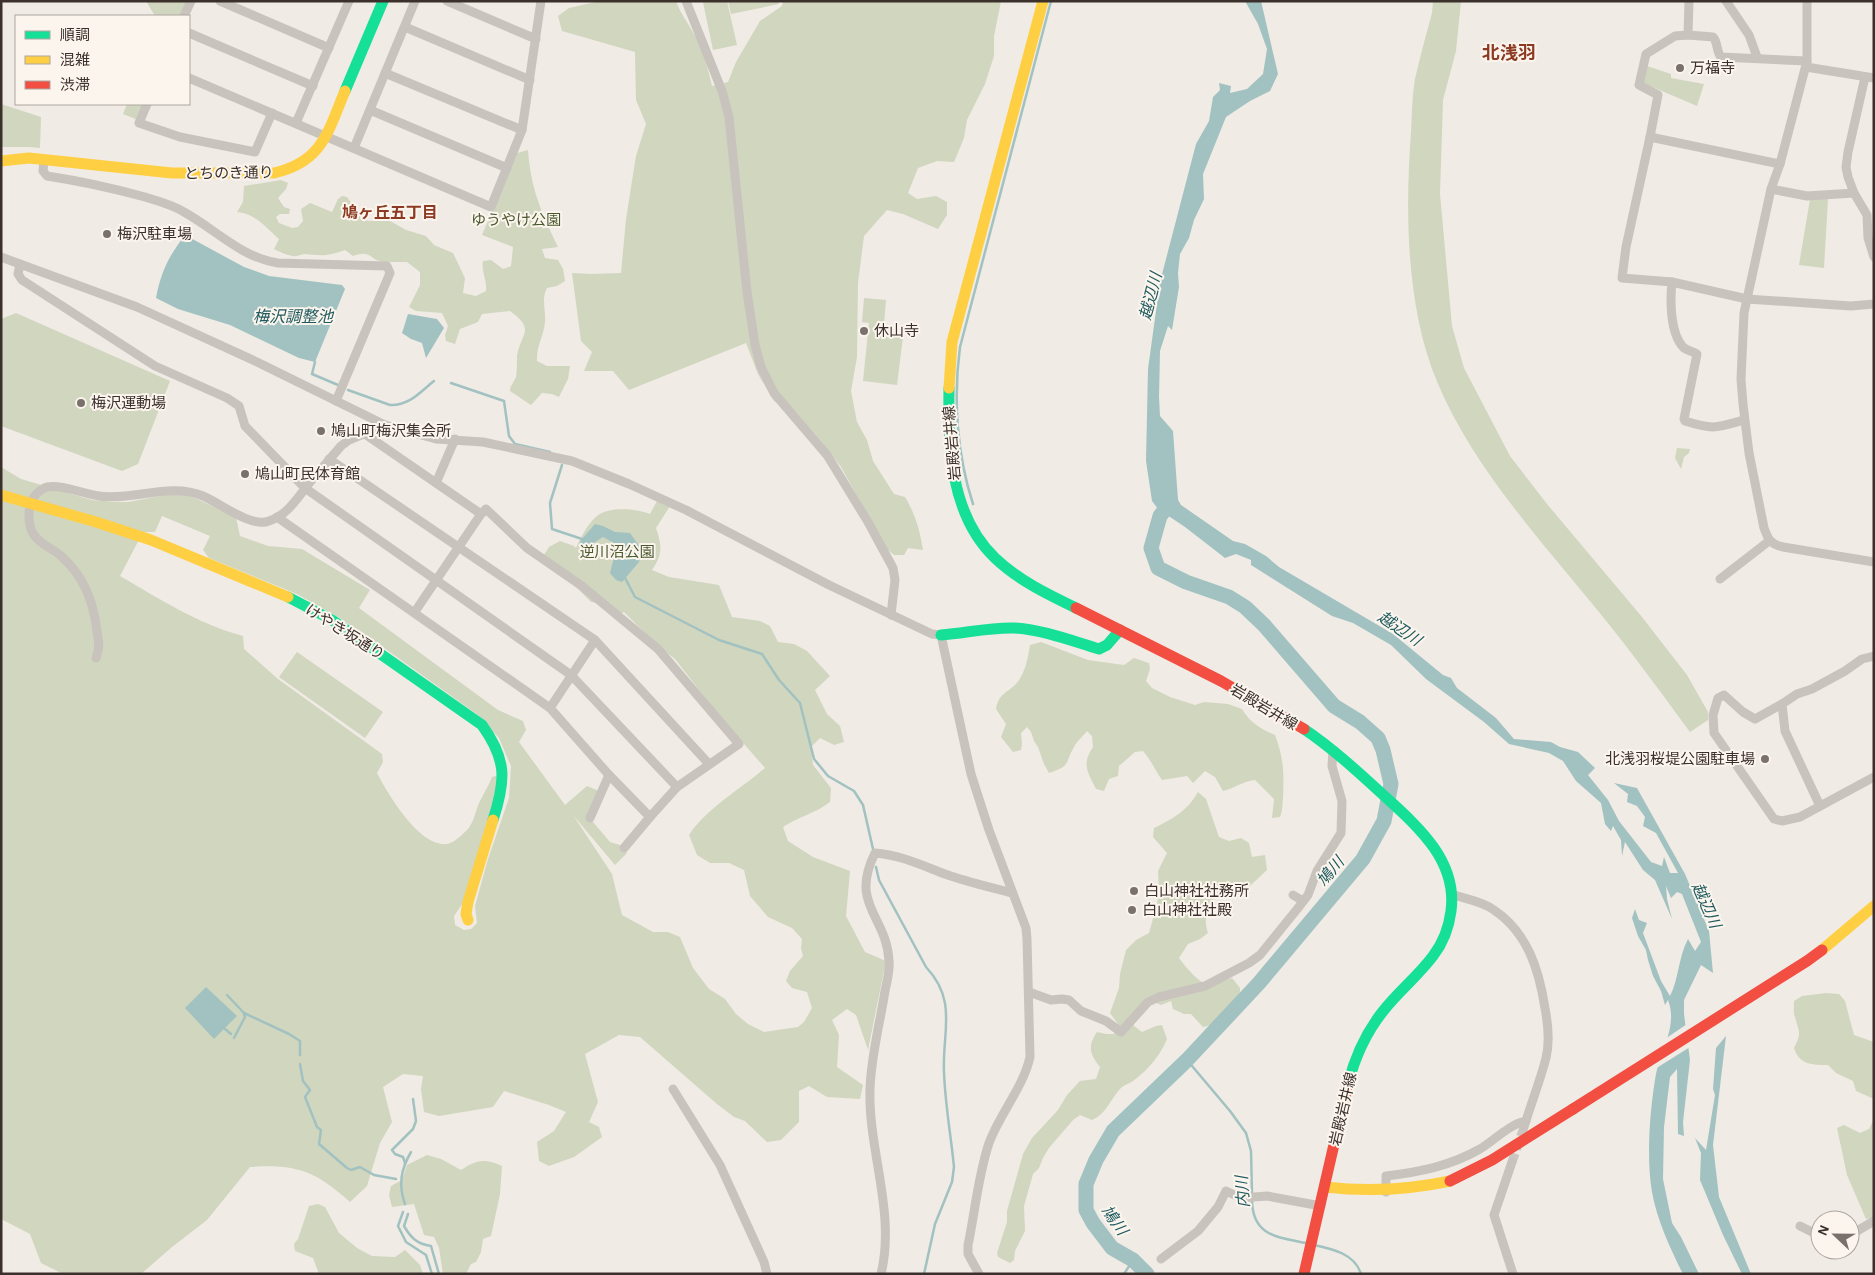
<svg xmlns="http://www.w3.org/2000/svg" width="1875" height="1275" font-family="'Alegreya Sans','Noto Sans JP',sans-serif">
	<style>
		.green { fill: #d1d6bf; fill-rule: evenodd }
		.water { fill: #a1c2c1 }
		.pier { fill: #f0ebe5 }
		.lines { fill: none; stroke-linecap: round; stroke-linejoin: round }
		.stream { stroke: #a1c2c1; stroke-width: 2.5 }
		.river { stroke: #a1c2c1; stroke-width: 15 }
		.street-tunnel { stroke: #ccc6c0; stroke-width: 9; stroke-dasharray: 9 4.5; stroke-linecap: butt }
		.street { stroke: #c9c3be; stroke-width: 9 }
		.fast { stroke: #16e098; stroke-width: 11 }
		.slow { stroke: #ffcf43; stroke-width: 11 }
		.jam { stroke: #f24e42; stroke-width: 11 }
		.jam-bridge { stroke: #f24e42; stroke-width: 11 }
		.poi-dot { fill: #7a716c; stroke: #fbf5ee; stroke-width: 2 }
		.labels { text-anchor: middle; stroke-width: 4; stroke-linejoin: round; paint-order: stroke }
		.poi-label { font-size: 15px; fill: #3b302b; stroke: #fbf5ee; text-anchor: start }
		.street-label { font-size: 15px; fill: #3b302b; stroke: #fbf5ee }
		.park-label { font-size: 15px; fill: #4a5a2e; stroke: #fbf5ee }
		.neighbourhood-label { font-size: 16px; font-weight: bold; fill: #8c3b22; stroke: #fbf5ee }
		.water-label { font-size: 16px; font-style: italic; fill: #1f5a5e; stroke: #fbf5ee }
		.quarter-label { font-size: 18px; font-weight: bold; fill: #8c3b22; stroke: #fbf5ee }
	</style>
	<rect width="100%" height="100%" fill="#f0ebe5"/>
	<g class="green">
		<polygon points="146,1 187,1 181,16 155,16"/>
		<path d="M600 1H676C681 15 689 24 695 36 704 52 708 69 712 86L728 82 736 62 760 21 782 6 783 1H1001L994 36V56L985 84 967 120 964 138 954 162 937 161 918 168 908 193 917 199 936 196 947 202V215L938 229 903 214 887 210 864 236 858 283 857 357 851 391 857 422 867 440 873 461 894 494 905 497C915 513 920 531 923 550L908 548 904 555H894L887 549 841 467 821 441 796 412 774 401 758 374 746 343 629 390 613 371H584L592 352 581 341 572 273 591 274 621 273 626 219 636 156 646 124 636 100 635 52 562 31 558 16 569 8Z"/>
		<polygon points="709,1 727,1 737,45 713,50 703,2"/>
		<polygon points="728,1 778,1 779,4 731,14"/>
		<path d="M1433 1H1461L1456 51 1443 100 1440 194 1452 326 1464 368 1510 456 1547 504 1642 617 1687 675 1708 712V720L1690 732C1659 690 1628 647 1594 606 1538 537 1474 468 1438 384 1406 309 1405 213 1411 132 1412 115 1412 96 1415 79 1420 57 1426 35 1432 13Z"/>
		<polygon points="1647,66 1671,74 1671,78 1704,84 1697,106 1643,83"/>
		<polygon points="1,104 41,117 40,148 29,147 1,147"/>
		<polygon points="127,104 144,104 138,120 123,114"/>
		<path d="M528 150C531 190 541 211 558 247L542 249 545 258 558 260 563 269 565 281 557 286 547 288C541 299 546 310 545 322 544 336 536 346 537 361L547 366H570L568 379 559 397 552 394 542 393 531 405 510 391C510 386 514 382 516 377 517 370 517 363 517 356 521 333 536 330 510 311L482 314 478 322 460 329 455 344 446 341 445 335 448 326 442 313 416 311 409 307 420 285V272L407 262C399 262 390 262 383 262 369 260 372 249 353 256L345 250C329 256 321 256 305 254 302 254 300 255 297 256 290 257 280 252 274 249L279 239C266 228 255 213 237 212L243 202 244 186 281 180 288 183 286 189 278 198 284 207 290 209 289 214H280L276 217 279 223 292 228 298 227 303 221 301 209 310 203 332 212 338 199 342 196 347 197 362 218 368 221H390L406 230 426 236 434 245 453 253 465 278 463 293 476 296 486 291C487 279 481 272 483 261L491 260 503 269 511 266 513 247 482 235 517 153Z"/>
		<polygon points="1810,199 1828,199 1824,268 1799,265"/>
		<polygon points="864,298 886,300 884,325 893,327 903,337 897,385 863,381 869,323 862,322"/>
		<polygon points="16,313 170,381 138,464 122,471 1,426 1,319"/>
		<polygon points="1677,448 1690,449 1689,453 1684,457 1681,469 1675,458"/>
		<path d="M1 467 21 479 92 500 114 502H128L177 493 195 498 236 517 240 536 268 546 302 549 370 590 359 608 498 710 523 721 526 730 519 742 565 805 587 786 599 791 588 816 610 842 620 845 627 853 615 865 573 815 612 874 622 915 653 932H668L680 937 693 968 709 989 725 999 736 1014 748 1024 764 1032 798 1027 804 1022 812 1008 807 992 792 988 786 981 790 971 803 956 801 948 802 939 792 928 768 917 750 896 744 870 729 863H710L697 855 689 835C708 807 740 790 765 768L717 713 675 659 656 644 624 612 621 614 611 605 591 602 544 555 549 547 560 541 574 546 576 548C581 537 588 523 597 516 610 506 636 509 650 514L657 501 670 506 656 528C662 546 663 554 652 570L669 577 719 585 732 617 760 621 770 626 778 642 794 644 807 651 830 676 815 690 827 714 840 726 844 742 834 745 820 738 811 747 813 765 831 788 830 802C816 813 798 817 783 827L788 841 813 857 850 871 846 916 865 952 886 961 868 1050 856 1015 847 1009 832 1020 839 1035 837 1067 863 1085 860 1099 827 1097 809 1086 799 1091V1122L781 1140 767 1142 745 1121 734 1117 717 1104 640 1037 619 1035 585 1054 598 1102 589 1122 599 1127 602 1137 574 1157 549 1166 539 1161 537 1142 554 1131 566 1112 549 1105 504 1091 493 1107 439 1116 424 1112 421 1089 423 1076 403 1074 383 1087 392 1122 380 1143 367 1186 350 1202C315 1171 297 1164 250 1167L207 1220 172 1247 141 1274H63L41 1263 30 1234 1 1219ZM162 516 210 536 203 550 209 558 297 594 338 617 380 645 478 715 499 738 511 766 509 798 488 859 475 906 477 923 471 929 464 930 455 925 454 916 463 903C469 882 501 792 496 776L492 777C489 785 484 793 480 801 476 809 474 822 468 829 463 834 454 843 447 844 419 847 388 794 377 773L383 762 382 754 278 679 244 649 243 636C198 624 160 599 120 576L143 532H155Z"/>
		<path d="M1041 642 1088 660 1124 665 1134 658 1149 663 1150 669 1146 681 1152 688 1170 697 1195 705 1204 702 1228 704 1242 709C1250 723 1261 729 1275 735 1284 759 1284 773 1283 798 1282 805 1283 810 1280 817L1272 818 1274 799 1255 780C1243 781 1235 788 1223 791L1215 777 1205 771 1193 783 1187 776 1162 780C1155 770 1151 760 1143 751L1135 752 1119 766 1118 776 1109 779 1104 791 1096 789C1088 772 1081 765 1093 747L1092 736 1087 731C1083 736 1077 741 1074 747 1064 764 1072 765 1049 773L1044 764 1038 747 1034 741 1031 732 1027 727 1021 733 1022 744 1021 750 1013 752 1001 737 1006 724 996 709C999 694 1005 694 1015 685 1025 675 1028 658 1030 645Z"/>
		<polygon points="297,652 383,712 365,738 279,677"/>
		<path d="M1198 792 1206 799 1219 837 1229 841 1241 838 1249 843 1252 857 1265 855 1267 870 1237 898 1226 894 1210 901C1206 912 1204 922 1208 933L1200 939 1188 944 1179 958C1187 969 1197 980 1209 987L1218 982 1232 978 1240 988V997L1222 1017 1212 1025 1203 1027 1191 1014H1184L1173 1009 1171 1001 1161 1005 1147 999 1132 1015 1134 1026 1142 1032 1156 1026 1162 1025 1167 1039C1160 1056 1148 1070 1133 1081 1129 1084 1123 1085 1120 1089 1110 1100 1106 1114 1092 1120L1080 1115 1073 1120 1049 1148 1043 1158 1039 1168 1033 1174 1024 1206 1025 1231 1015 1251 1014 1260 1010 1263 998 1257 997 1253 1007 1222V1211L1023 1154 1032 1138 1058 1110 1067 1095 1080 1081 1096 1079 1100 1067C1090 1054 1087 1047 1097 1032L1106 1034H1114L1118 1024 1110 1013 1119 988 1120 974 1126 950 1136 940 1149 933 1157 904 1159 889 1158 871 1167 853 1153 837 1154 828C1174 818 1186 812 1198 792Z"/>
		<path d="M1826 993 1839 994 1845 1001 1854 1035 1874 1042V1099L1856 1091 1853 1081 1836 1073 1828 1065C1813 1065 1799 1065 1794 1048 1802 1033 1799 1032 1795 1017 1793 1013 1794 1006 1794 1001L1802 996Z"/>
		<polygon points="1874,1119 1874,1217 1866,1219 1847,1175 1837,1128 1844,1125 1860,1133 1869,1129"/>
		<path d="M427 1155 441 1159 461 1170C477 1160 484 1158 502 1166L500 1194 491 1236 483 1239 481 1252 476 1262 471 1264 466 1274H443L439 1248 434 1237 424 1235 414 1204 392 1207 389 1195 391 1186 402 1180 407 1165Z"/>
		<polygon points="318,1204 325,1207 339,1233 357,1248 372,1256 395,1257 405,1250 420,1265 423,1274 319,1274 313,1258 295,1251 294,1244 298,1239 309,1206"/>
	</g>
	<g class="water">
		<path d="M1245 1H1261L1278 74 1270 91 1250 101 1226 117 1203 174 1204 199 1194 220 1189 238 1180 254 1178 273 1179 287 1172 330 1168 326 1160 351 1159 397 1160 416 1173 431 1178 500 1181 505 1233 541 1245 544 1266 556 1279 567 1393 634 1443 675 1451 678 1457 688 1496 718 1514 739 1551 742 1560 747 1578 752 1595 768 1588 775 1608 800 1619 821 1651 862 1662 866 1664 857 1670 873H1678L1656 833 1643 826 1645 817 1637 806 1627 802 1628 794 1614 783 1637 788 1685 874 1709 931 1713 973 1701 965 1684 1000V1014L1690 1060 1683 1122 1684 1136 1678 1134 1677 1069 1670 1077 1664 1127 1663 1179 1672 1223 1681 1237 1699 1274H1683C1670 1248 1657 1220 1652 1192 1646 1157 1650 1108 1656 1074 1661 1049 1678 1026 1668 1000L1665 1005 1661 991 1653 976 1648 960 1646 950 1638 936 1632 918 1635 909 1639 920 1647 923 1643 933 1661 981 1670 996C1679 979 1678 958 1688 939L1695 951 1701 942 1682 894 1677 892 1671 898 1666 886 1667 899 1672 919 1655 880 1643 870 1625 842 1622 856 1621 840 1613 826 1611 831 1605 824 1601 803 1576 781 1563 761 1549 753 1509 744 1484 722 1426 679 1391 645 1353 623 1332 616 1251 565V560L1236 554 1225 558 1185 527 1158 509 1152 501 1146 461 1148 369 1160 282 1196 144 1209 121 1213 97 1220 90 1219 83 1231 86 1230 93 1247 89 1263 74 1267 49 1258 24Z"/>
		<path d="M185 235 244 267 269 276 342 285 345 289 315 362 299 358 230 325 178 309 156 298C161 271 169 256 185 235Z"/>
		<polygon points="408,314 437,319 444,328 426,358 422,343 411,339 402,333"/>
		<polygon points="595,524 603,526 615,532 630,533 642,550 639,562 622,582 616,580 610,573 614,557 614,543 603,537 584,549 579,545 581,540"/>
		<polygon points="206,987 237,1016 214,1039 185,1008"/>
		<polygon points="1726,1036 1713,1145 1719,1197 1751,1274 1742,1274 1723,1235 1700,1180 1701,1153 1695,1138 1706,1150 1715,1095 1713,1089 1716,1048"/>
	</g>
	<polygon class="pier" points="1687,1024 1690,1047 1655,1069 1665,1039"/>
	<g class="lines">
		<g class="stream">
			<polyline points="315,362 312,374 338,385"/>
			<polyline points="451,383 504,401 509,436 515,444 550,452"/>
			<path d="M348 390 390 405C409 406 420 392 434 381"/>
			<polyline points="562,465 550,503 552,529 582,539"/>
			<path d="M973 504C957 455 953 399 960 347L1051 1"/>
			<polyline points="624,576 635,597 719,640 762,654 779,680 800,703 814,759 828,776 854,791 863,805 873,849"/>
			<path d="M876 867 879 880 926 967C958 1001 942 1032 944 1072 945 1104 951 1136 954 1167L952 1182 935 1224 924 1274"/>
			<polyline points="227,995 244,1013 289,1034 300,1041 300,1055"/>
			<polyline points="225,1029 231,1034"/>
			<polyline points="234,1038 245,1017 244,1014"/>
			<polyline points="1187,1060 1230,1111 1246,1133 1251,1151 1252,1194"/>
			<polyline points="300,1064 303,1081 310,1090 305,1097 317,1127 321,1130 319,1144 347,1168 351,1170 360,1167 374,1175 396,1179"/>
			<polyline points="405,1163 403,1157 395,1154 392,1150 413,1129 416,1121 413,1099"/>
			<path d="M1252 1199C1252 1236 1277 1237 1306 1243"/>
			<path d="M405 1204C398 1185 401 1169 411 1152"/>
			<polyline points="403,1212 398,1226 406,1242 426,1255 432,1274"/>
			<path d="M408 1214 404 1226C411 1238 417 1244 431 1246L439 1274"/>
			<path d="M1314 1245C1333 1249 1355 1254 1361 1274"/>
			<polyline points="1124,1274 1133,1260"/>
		</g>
		<polyline class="river" points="1147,1274 1133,1260 1112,1248 1093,1223 1086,1210 1086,1184 1096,1160 1113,1131 1187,1060 1259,983 1363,859 1384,821 1391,784 1383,750 1378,738 1360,722 1334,706 1264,625 1245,607 1229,597 1186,582 1158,568 1151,548 1160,516 1171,502"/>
		<polyline class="street-tunnel" points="1512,1162 1524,1127"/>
		<g class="street">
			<polyline points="220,1 329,48"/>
			<polyline points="447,1 536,39"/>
			<polyline points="686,1 722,91 729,117 747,292 755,345 761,367 774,393 827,455 868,522 893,568 895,580 891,615"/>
			<polyline points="1726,1 1749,35 1757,57"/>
			<path d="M1807 1V61L1780 164 1771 189 1744 313 1741 379 1743 404 1749 453 1764 528C1768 539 1770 544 1783 547L1874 562"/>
			<polyline points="184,16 191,1"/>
			<polyline points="405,27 530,80"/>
			<polyline points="189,33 313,86"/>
			<polyline points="1688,35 1689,1"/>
			<polyline points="1806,67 1874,78"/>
			<polyline points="385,73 522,130"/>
			<polyline points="1865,77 1848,152 1846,167 1848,177 1854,193 1867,215 1868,238 1874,257"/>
			<polyline points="189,78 491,207 522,130 541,1"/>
			<polyline points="147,104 139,123 180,137 255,152 272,113"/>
			<polyline points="370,110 507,168"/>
			<polyline points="296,123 349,1"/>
			<polyline points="1650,137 1626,247 1622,278 1672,282 1747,299 1851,306 1874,304"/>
			<polyline points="354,148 415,1"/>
			<path d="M44 160 43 171 47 176C80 181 112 188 145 197 158 201 173 205 184 212 215 229 242 258 278 263L387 266 390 273 336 401"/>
			<path d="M1780 164 1650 137 1658 95 1639 85 1646 54 1675 36 1688 35 1713 37C1718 42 1716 51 1721 57L1807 61"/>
			<polyline points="1771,189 1807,196 1854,193"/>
			<path d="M1 257 137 307 257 362 385 425 436 439 483 442 572 461 629 484 686 510 829 585 932 634 941 635 971 774 989 830 1026 928 1027 939 1030 1057C1023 1088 1000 1113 989 1143 978 1176 975 1212 968 1245V1254L979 1274"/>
			<polyline points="20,264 18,274 22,280 155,366 227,398 239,406 245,426 305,488 571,675 677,787"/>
			<path d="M1672 282C1670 300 1670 333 1683 347 1687 351 1693 351 1697 354L1684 419 1685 421C1713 430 1716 428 1744 420"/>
			<polyline points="365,434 481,514"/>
			<polyline points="329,459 595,640 709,764"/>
			<polyline points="436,483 455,439"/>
			<polyline points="277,517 550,708 609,775 650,817 677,787 739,744 658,649 582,586 527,548 486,509 481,514 414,613"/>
			<polyline points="1720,579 1769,541"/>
			<path d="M96 658C100 648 99 642 97 632 94 602 84 576 61 556 53 549 40 544 34 535 28 527 28 511 31 502 34 496 40 489 47 487 61 484 84 494 99 496 134 501 170 482 203 496 220 503 251 528 269 521 287 515 296 500 307 486 318 472 330 459 341 446L349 440 385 425"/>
			<polyline points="1782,704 1755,719 1743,712 1724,695 1718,698 1713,715 1714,733 1774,819 1782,821 1800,817 1874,777"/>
			<polyline points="550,708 595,640"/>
			<polyline points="1820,806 1785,731 1782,704 1797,694 1812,689 1845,671 1862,659 1874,656"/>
			<polyline points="590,818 609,775"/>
			<polyline points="624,848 650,817"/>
			<path d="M1451 894C1465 899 1482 901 1494 910 1528 933 1539 970 1545 1008 1548 1024 1550 1042 1546 1058 1540 1081 1531 1104 1524 1127"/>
			<polyline points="1293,895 1303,901"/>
			<polyline points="1029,992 1051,1000 1062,999 1069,1000 1081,1011 1106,1021 1121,1032 1148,1002 1159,997 1205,986 1249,963 1260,955 1298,908 1308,895 1317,871 1341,833 1342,801 1332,766 1333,750"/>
			<polyline points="673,1089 720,1165 764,1262 767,1274"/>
			<polyline points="1512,1162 1494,1215 1513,1274"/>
			<path d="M1386 1192V1176C1420 1172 1450 1166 1480 1149 1495 1140 1508 1125 1526 1121"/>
			<polyline points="1800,1226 1820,1236"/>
			<polyline points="1850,1235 1874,1221"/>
			<polyline points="1161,1259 1198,1231 1218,1207 1226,1191 1241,1198 1267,1196 1321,1206"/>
			<path d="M881 1274C896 1213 868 1150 870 1089 871 1056 880 1023 885 991 887 981 890 971 889 961 887 916 849 905 875 853 900 855 921 865 945 874 967 882 990 887 1012 893"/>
		</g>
		<g class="fast">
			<polyline points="345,91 383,1"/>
			<path d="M949 388C948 446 950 515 995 558 1018 580 1047 594 1076 608"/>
			<path d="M288 597 332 620 482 725C507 760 506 780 493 820"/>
			<path d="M941 635C966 633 991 627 1015 628 1044 630 1072 641 1099 649L1107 645 1120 630"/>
			<path d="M1304 729C1332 748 1356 770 1380 792 1415 824 1458 859 1451 911 1449 927 1443 943 1433 956 1418 976 1399 991 1384 1010 1366 1032 1355 1057 1348 1084"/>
		</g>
		<g class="slow">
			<path d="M1 161 29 158 172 173H274C323 162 328 131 345 91"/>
			<polyline points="949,388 952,342 1043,1"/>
			<polyline points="1,495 96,522 151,540 288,597"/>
			<polyline points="468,920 466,914 468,902 493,820"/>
			<polyline points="1822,950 1874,906"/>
			<path d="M1325 1187C1368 1192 1408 1190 1450 1181"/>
		</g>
		<g class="jam">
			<polyline points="1076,608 1221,681 1304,729"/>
			<polyline points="1573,1109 1807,961 1822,950"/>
			<polyline points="1304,1274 1348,1084"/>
		</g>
		<polyline class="jam-bridge" points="1450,1181 1492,1160 1573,1109"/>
	</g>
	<g class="poi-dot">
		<circle cx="1680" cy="68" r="5"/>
		<circle cx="107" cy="234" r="5"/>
		<circle cx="864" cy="331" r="5"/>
		<circle cx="81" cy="403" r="5"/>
		<circle cx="321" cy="431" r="5"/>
		<circle cx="245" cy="474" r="5"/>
		<circle cx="1765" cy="759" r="5"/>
		<circle cx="1134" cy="891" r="5"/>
		<circle cx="1132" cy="910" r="5"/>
	</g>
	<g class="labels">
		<g class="poi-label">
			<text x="1690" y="73">万福寺</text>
			<text x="117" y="239">梅沢駐車場</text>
			<text x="874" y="336">休山寺</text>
			<text x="91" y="408">梅沢運動場</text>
			<text x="331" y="436">鳩山町梅沢集会所</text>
			<text x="255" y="479">鳩山町民体育館</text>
			<text x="1755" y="764" text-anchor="end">北浅羽桜堤公園駐車場</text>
			<text x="1144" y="896">白山神社社務所</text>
			<text x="1142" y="915">白山神社社殿</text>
		</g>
		<g class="street-label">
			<text transform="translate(229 173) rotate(-1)" y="5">とちのき通り</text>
			<text transform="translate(952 443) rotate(-95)" y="5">岩殿岩井線</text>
			<text transform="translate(345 632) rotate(32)" y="5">けやき坂通り</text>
			<text transform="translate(1264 707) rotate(31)" y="5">岩殿岩井線</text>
			<text transform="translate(1343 1109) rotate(-77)" y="5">岩殿岩井線</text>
		</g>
		<g class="park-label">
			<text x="516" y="225">ゆうやけ公園</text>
			<text x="617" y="557">逆川沼公園</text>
		</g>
		<g class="neighbourhood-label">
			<text x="390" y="218">鳩ヶ丘五丁目</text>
		</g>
		<g class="water-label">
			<text transform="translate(1150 296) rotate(-76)" y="6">越辺川</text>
			<text x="293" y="322">梅沢調整池</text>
			<text transform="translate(1400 628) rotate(34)" y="6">越辺川</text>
			<text transform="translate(1330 871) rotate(-50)" y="6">鳩川</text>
			<text transform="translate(1707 905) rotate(66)" y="6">越辺川</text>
			<text transform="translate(1242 1192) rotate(-94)" y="6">内川</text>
			<text transform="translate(1115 1220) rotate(54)" y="6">鳩川</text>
		</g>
		<g class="quarter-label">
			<text x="1509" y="59">北浅羽</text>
		</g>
	</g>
	<rect width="1875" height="1275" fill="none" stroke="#3b302b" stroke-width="5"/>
	<rect x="15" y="15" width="175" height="90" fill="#fbf5ee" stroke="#aea6a0"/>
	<rect x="25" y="31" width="25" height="8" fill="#16e098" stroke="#aea6a0"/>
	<text x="60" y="40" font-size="15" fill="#3b302b">順調</text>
	<rect x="25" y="56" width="25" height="8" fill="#ffcf43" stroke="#aea6a0"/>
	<text x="60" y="65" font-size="15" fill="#3b302b">混雑</text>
	<rect x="25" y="81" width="25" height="8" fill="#f24e42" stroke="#aea6a0"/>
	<text x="60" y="90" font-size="15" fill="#3b302b">渋滞</text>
	<g transform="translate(1835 1235) rotate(292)"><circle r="24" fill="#fbf5ee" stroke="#aea6a0"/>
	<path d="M0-4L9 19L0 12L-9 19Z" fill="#7a716c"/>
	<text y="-8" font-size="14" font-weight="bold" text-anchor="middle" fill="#3b302b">N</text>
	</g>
</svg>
